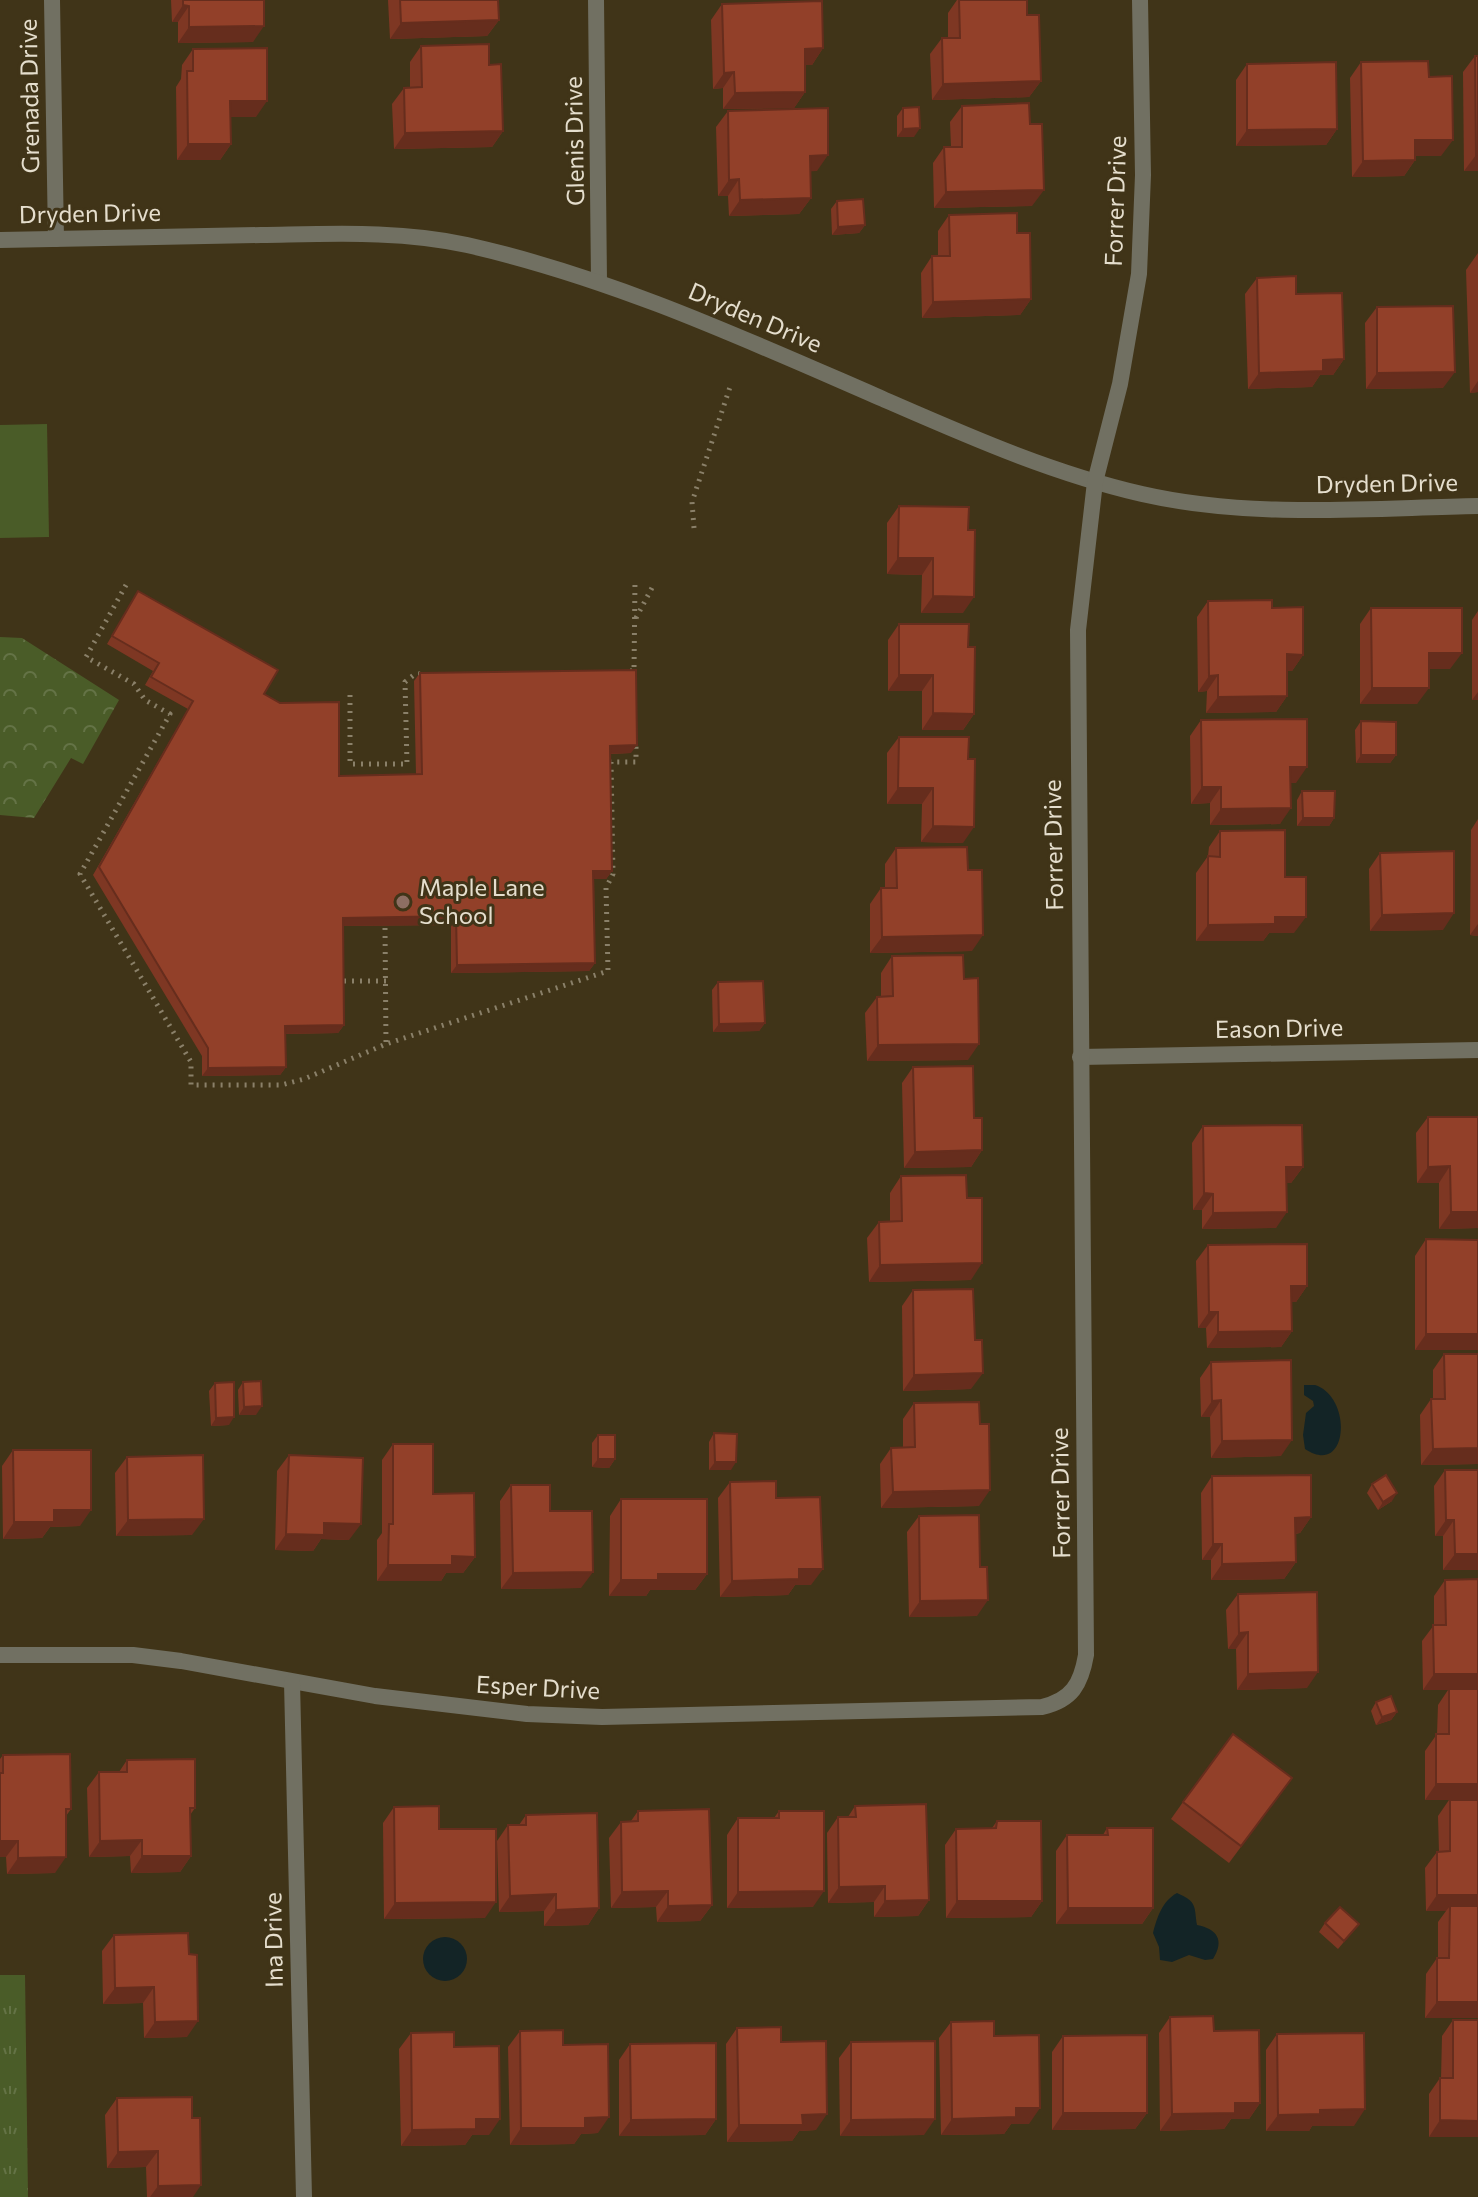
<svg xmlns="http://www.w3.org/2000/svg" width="1478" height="2197" font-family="Commissioner,sans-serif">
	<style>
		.grass { fill: url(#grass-tufts) }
		.forest { fill: url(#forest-crowns) }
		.garden { fill: #4a5c28 }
		.water { fill: #132426 }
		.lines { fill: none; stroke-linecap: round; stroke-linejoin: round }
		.path { stroke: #8a8069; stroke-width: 5; stroke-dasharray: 2 6; stroke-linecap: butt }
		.minor { stroke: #717062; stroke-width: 16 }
		.wall { fill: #7e3723 }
		.shaded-wall { fill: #662d1d }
		.building { fill: #924029; stroke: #662d1d; stroke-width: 2 }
		.education-dot { fill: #8d6e63; stroke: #403418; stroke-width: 3 }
		.labels { text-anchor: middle; stroke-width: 6; stroke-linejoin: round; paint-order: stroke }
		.street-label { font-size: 24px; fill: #e5decd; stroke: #403418 }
		.poi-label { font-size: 24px; fill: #e5decd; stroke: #403418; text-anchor: start }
	</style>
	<defs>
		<pattern id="grass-tufts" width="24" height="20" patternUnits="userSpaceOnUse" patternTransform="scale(2)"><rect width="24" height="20" fill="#4a5c28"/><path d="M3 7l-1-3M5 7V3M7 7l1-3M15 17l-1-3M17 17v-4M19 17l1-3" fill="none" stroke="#647346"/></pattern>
		<pattern id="forest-crowns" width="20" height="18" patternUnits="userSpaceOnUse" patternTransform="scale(2)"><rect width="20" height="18" fill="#4a5c28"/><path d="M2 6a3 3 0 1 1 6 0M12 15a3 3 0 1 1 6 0" fill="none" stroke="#647346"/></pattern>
	</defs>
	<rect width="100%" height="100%" fill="#403418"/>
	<polygon class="grass" points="0,1975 25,1975 28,2197 0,2197"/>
	<polygon class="forest" points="0,637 22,638 119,700 83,764 71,758 34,818 0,815"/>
	<polygon class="garden" points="47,424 49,537 0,538 0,425"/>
	<g class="water">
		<path d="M1315 1385C1353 1397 1349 1478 1305 1449L1303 1435 1306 1413 1314 1406 1313 1401 1304 1395V1385Z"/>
		<path d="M1177 1893C1198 1902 1194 1907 1197 1925 1217 1929 1225 1940 1213 1959L1205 1960 1189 1955 1172 1962 1160 1960 1159 1947 1153 1933C1157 1918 1162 1901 1177 1893Z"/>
		<circle cx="445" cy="1959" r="22"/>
	</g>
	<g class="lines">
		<g class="path">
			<polyline points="694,528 692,502 730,387"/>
			<polyline points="126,585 86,657 134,684 145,700 170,714 80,874 191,1062 191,1085 281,1085 304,1079 386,1044 608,971 606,888 613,874 611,762 636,762 636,742"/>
			<polyline points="636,618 654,584"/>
			<polyline points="630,671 634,671 635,581"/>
			<polyline points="350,695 350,764 407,764 405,682 415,674 424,674"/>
			<polyline points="385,928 386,1044"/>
			<polyline points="344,981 386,981"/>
		</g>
		<g class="minor">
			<polyline points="52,0 56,239"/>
			<polyline points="596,0 599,281"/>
			<path d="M0 240C87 238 174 237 261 235 329 234 400 230 467 245 613 278 747 340 883 399 968 436 1051 473 1142 494 1251 519 1367 508 1478 506"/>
			<polyline points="1080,1057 1478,1050"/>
			<path d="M0 1655H133L181 1661 375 1696 527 1714 602 1717 1042 1707C1072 1700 1081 1684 1086 1655L1078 630 1095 482 1120 384 1139 274 1143 175 1140 0"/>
			<polyline points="292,1682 304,2197"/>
		</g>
	</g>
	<g class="wall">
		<polygon points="171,0 264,0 253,42 178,43 178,22 172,22"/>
		<polygon points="388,0 498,0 499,20 487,36 390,39"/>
		<polygon points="957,0 1027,0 1027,15 1041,81 1029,97 932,100 930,54 942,38 948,38 948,13"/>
		<polygon points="722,4 823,48 812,65 805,65 805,92 794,108 723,109 723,88 713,89 711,20"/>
		<polygon points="421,46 489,65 503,131 492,147 394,149 392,104 404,88 410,88 410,62"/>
		<polygon points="193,49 256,117 231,117 231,144 220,160 177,160 176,87 181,79 182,65"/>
		<polygon points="1475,56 1478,56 1478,171 1464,171 1463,72"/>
		<polygon points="1361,62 1429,77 1441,156 1415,156 1415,160 1404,176 1352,177 1350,78"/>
		<polygon points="1247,64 1337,129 1326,145 1236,146 1236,80"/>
		<polygon points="962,106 1032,206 934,208 933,163 944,147 951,147 950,122"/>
		<polygon points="903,108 914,137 897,137 897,116"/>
		<polygon points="728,111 817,171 810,171 811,198 799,214 729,216 728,196 718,196 716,127"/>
		<polygon points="837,201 865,225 859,233 832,235 831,209"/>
		<polygon points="949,215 1017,233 1031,299 1020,315 922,318 921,273 932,256 938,256 938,231"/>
		<polygon points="1478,253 1478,392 1470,393 1466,270"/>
		<polygon points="1257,278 1344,359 1333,375 1320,375 1312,387 1248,389 1245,294"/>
		<polygon points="1377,307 1443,388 1366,389 1365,323"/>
		<polygon points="899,506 969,507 963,613 921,613 922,575 887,574 887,523"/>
		<polygon points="138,591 264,694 339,776 416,775 414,681 420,673 631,753 610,754 612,871 606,879 594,879 595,963 589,971 451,973 451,925 343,926 344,1025 338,1033 286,1034 286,1067 280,1075 202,1076 202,1056 93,875 188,709 145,685 153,671 107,644"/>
		<polygon points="1208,601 1272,608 1303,655 1292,671 1287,671 1287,696 1276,712 1206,713 1207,691 1198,692 1197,617"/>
		<polygon points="1371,608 1450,669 1429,669 1417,704 1360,704 1360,624"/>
		<polygon points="1478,611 1478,700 1472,700 1472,620"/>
		<polygon points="899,624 968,647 974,714 963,730 922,730 922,691 888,691 888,640"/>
		<polygon points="1201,720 1296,783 1291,783 1280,824 1210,825 1210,803 1191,804 1190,736"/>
		<polygon points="1361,721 1396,755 1390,763 1356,763 1355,730"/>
		<polygon points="899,737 969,737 963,843 921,842 922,804 887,804 887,753"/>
		<polygon points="1302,791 1334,818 1329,826 1297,826 1297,800"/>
		<polygon points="1478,819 1478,936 1470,935 1471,830"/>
		<polygon points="1220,831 1285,877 1294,933 1269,933 1263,941 1196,941 1196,873 1208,856 1209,847"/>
		<polygon points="896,848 968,870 972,951 870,953 870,904 881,888 885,888 885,864"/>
		<polygon points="1380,853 1443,930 1370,931 1369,869"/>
		<polygon points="892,956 964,979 968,1060 867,1061 865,1013 877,997 881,997 881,973"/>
		<polygon points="718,982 765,1023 759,1031 713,1032 712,990"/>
		<polygon points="913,1067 974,1118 982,1150 971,1167 904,1168 902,1083"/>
		<polygon points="1428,1117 1478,1228 1439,1229 1439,1183 1417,1183 1416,1133"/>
		<polygon points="1203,1126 1303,1167 1291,1183 1287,1183 1276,1228 1202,1229 1202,1210 1193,1210 1192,1143"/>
		<polygon points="901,1176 971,1280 869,1282 867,1238 879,1222 890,1222 890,1193"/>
		<polygon points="1426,1239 1478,1350 1415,1350 1415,1256"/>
		<polygon points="1208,1245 1307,1286 1296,1302 1292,1302 1292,1331 1281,1347 1207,1348 1206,1328 1198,1328 1196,1261"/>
		<polygon points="913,1290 971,1389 903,1391 902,1306"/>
		<polygon points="1444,1354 1478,1464 1421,1465 1420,1415 1431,1399 1433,1399 1433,1370"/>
		<polygon points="1211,1362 1281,1456 1211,1458 1210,1417 1201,1417 1200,1378"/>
		<polygon points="243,1382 256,1415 239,1415 238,1390"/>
		<polygon points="215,1383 229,1425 211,1426 209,1391"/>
		<polygon points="914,1403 979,1506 881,1508 880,1464 891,1448 903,1448 903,1419"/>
		<polygon points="714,1433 731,1470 709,1470 709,1442"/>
		<polygon points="598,1435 615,1459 609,1468 592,1467 592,1443"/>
		<polygon points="393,1444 433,1494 475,1557 463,1573 446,1573 441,1581 377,1581 377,1540 382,1533 382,1460"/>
		<polygon points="13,1450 80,1526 50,1527 42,1538 3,1539 2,1466"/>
		<polygon points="289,1455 349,1540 321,1539 313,1551 275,1550 277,1471"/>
		<polygon points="127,1457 192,1535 116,1536 115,1473"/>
		<polygon points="1445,1470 1478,1570 1443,1570 1443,1536 1435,1536 1434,1486"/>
		<polygon points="1212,1476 1311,1517 1300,1533 1295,1534 1296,1562 1284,1579 1211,1580 1211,1560 1202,1560 1201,1493"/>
		<polygon points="730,1482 776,1498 811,1585 795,1585 788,1595 720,1597 718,1498"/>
		<polygon points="1372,1484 1392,1501 1378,1510 1367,1493"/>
		<polygon points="511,1485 550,1511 581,1588 501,1589 500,1501"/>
		<polygon points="621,1499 707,1574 695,1590 650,1590 646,1596 609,1596 610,1516"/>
		<polygon points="919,1516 980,1567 977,1616 909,1617 907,1532"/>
		<polygon points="1445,1580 1478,2018 1425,2018 1426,1974 1437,1958 1438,1958 1438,1922 1446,1911 1426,1911 1425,1868 1437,1852 1439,1852 1438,1816 1449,1800 1425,1800 1425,1751 1437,1734 1438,1705 1448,1690 1423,1690 1422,1641 1434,1625 1434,1596"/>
		<polygon points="1238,1594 1307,1688 1237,1690 1236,1649 1228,1649 1226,1610"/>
		<polygon points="1376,1702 1397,1712 1391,1720 1376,1725 1371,1711"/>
		<polygon points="3,1755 71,1809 66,1816 55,1873 7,1874 6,1857 0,1857 0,1759"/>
		<polygon points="127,1760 195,1808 190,1815 191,1856 180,1872 131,1873 130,1856 89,1857 87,1788 99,1772 119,1772"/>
		<polygon points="1292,1778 1229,1863 1171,1819 1183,1802"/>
		<polygon points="855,1806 929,1900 918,1916 874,1917 874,1902 828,1903 827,1833 838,1817 848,1817"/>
		<polygon points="394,1807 439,1829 485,1918 384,1919 383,1823"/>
		<polygon points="638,1811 712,1905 700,1921 657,1922 656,1907 611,1908 609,1838 621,1822 631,1821"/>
		<polygon points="779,1811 813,1907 727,1908 727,1835 738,1818 774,1818"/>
		<polygon points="526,1815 599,1908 588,1925 544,1926 544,1911 499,1912 497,1841 508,1825 519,1825"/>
		<polygon points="997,1821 1042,1901 1031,1917 946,1918 945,1845 956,1829 992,1828"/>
		<polygon points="1107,1828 1153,1908 1142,1924 1056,1924 1056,1851 1067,1835 1103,1835"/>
		<polygon points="1325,1923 1359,1924 1338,1949 1319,1932"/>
		<polygon points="114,1935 189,1954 187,2037 144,2038 143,2003 103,2004 102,1951"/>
		<polygon points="1170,2017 1214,2031 1260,2103 1249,2119 1231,2119 1224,2129 1160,2131 1159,2033"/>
		<polygon points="1453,2020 1478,2137 1429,2137 1429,2094 1440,2078 1441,2078 1442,2036"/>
		<polygon points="951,2022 994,2036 1029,2124 1011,2124 1004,2134 941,2135 939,2038"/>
		<polygon points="737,2028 781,2042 816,2130 799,2131 792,2141 727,2142 726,2044"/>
		<polygon points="520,2031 563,2045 598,2133 581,2134 574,2144 510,2145 508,2047"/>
		<polygon points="411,2033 454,2047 489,2135 472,2135 465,2145 401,2146 399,2049"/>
		<polygon points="1277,2034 1354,2126 1312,2126 1309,2131 1266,2131 1266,2050"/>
		<polygon points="1063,2036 1147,2113 1135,2129 1052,2130 1052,2052"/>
		<polygon points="851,2042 924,2135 840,2136 839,2058"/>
		<polygon points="630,2044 716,2119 705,2135 619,2136 619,2060"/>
		<polygon points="117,2098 193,2197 147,2197 146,2167 107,2168 105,2115"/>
	</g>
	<g class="shaded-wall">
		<polygon points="183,5 189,6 178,22 172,22"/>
		<polygon points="499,20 487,36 390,39 401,23"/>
		<polygon points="264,26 253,42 178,43 189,27"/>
		<polygon points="823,48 812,65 793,65 805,49"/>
		<polygon points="734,72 723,88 713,89 724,73"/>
		<polygon points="1041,81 1029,97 932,100 943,84"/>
		<polygon points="805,92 794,108 723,109 735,93"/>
		<polygon points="230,101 267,101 256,117 219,117"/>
		<polygon points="920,128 914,137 897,137 903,129"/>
		<polygon points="1337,129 1326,145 1236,146 1247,130"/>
		<polygon points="503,131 492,147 394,149 405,133"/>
		<polygon points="1415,140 1453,140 1441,156 1404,156"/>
		<polygon points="188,144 231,144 220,160 177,160"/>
		<polygon points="1478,154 1478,171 1464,171 1476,155"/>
		<polygon points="828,155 817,171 798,172 810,156"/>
		<polygon points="1415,160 1404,176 1352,177 1363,161"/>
		<polygon points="739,179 728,196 718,196 729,180"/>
		<polygon points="1044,190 1032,206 934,208 946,192"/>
		<polygon points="811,198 799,214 729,216 740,200"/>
		<polygon points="865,225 859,233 832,235 838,227"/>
		<polygon points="1031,299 1020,315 922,318 933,302"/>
		<polygon points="1344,359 1333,375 1320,375 1312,387 1248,389 1259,373 1323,360"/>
		<polygon points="1455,372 1443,388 1366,389 1377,373"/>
		<polygon points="1478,381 1478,392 1470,393"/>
		<polygon points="898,558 933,558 922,575 887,574"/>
		<polygon points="933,596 974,597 963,613 921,613"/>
		<polygon points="1429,653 1462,653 1450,669 1417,669"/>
		<polygon points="1287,654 1303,655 1292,671 1276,671"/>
		<polygon points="899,675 933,675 922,691 888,691"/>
		<polygon points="1218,675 1207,691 1198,692 1209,676"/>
		<polygon points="1372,688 1429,688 1417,704 1360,704"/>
		<polygon points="1478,692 1478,700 1472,700"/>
		<polygon points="1287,696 1276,712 1206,713 1218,697"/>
		<polygon points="933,713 974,714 963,730 922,730"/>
		<polygon points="637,745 631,753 604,754 610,746"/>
		<polygon points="1361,755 1396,755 1390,763 1356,763"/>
		<polygon points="1290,767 1307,767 1296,783 1279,783"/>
		<polygon points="1202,787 1221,787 1210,803 1191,804"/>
		<polygon points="898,788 933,788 922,804 887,804"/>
		<polygon points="1291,808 1280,824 1210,825 1221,809"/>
		<polygon points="1303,818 1334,818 1329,826 1297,826"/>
		<polygon points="933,826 974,827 963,843 921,842"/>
		<polygon points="593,871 612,871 606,879 588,879"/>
		<polygon points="1454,913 1443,930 1370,931 1382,915"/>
		<polygon points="456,916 451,925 337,926 343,918"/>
		<polygon points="1275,917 1306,917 1294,933 1269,933 1263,941 1196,941 1208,925"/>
		<polygon points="1478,924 1478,936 1470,935"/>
		<polygon points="983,935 972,951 870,953 882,937"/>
		<polygon points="595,963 589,971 451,973 457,965"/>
		<polygon points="765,1023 759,1031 713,1032 719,1024"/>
		<polygon points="344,1025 338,1033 280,1034 285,1026"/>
		<polygon points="979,1044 968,1060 867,1061 878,1045"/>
		<polygon points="286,1067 280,1075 202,1076 208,1068"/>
		<polygon points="982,1150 971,1167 904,1168 915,1152"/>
		<polygon points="1450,1166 1439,1183 1417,1183 1428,1167"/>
		<polygon points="1286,1167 1303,1167 1291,1183 1275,1183"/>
		<polygon points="1204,1193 1213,1194 1202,1210 1193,1210"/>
		<polygon points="1287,1212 1276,1228 1202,1229 1213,1213"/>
		<polygon points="1451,1212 1478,1212 1478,1228 1439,1229"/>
		<polygon points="982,1263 971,1280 869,1282 880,1265"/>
		<polygon points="1291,1286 1307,1286 1296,1302 1280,1302"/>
		<polygon points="1209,1312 1218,1312 1206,1328 1198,1328"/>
		<polygon points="1292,1331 1281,1347 1207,1348 1218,1332"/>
		<polygon points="1426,1334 1478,1334 1478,1350 1415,1350"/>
		<polygon points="983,1373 971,1389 903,1391 914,1375"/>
		<polygon points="1221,1400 1210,1417 1201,1417 1212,1401"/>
		<polygon points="262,1406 256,1415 239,1415 244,1407"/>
		<polygon points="234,1417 229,1425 211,1426 216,1418"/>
		<polygon points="1292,1440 1281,1456 1211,1458 1222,1441"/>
		<polygon points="1478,1448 1478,1464 1421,1465 1433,1449"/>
		<polygon points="598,1459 615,1459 609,1468 592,1467"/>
		<polygon points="715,1462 736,1462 731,1470 709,1470"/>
		<polygon points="990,1490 979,1506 881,1508 893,1492"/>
		<polygon points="1397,1493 1392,1501 1378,1510 1383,1502"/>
		<polygon points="54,1510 91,1510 80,1526 50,1527 42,1538 3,1539 14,1522"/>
		<polygon points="1311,1517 1300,1533 1284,1534 1295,1518"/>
		<polygon points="204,1519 192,1535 116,1536 128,1520"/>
		<polygon points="1446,1520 1454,1520 1443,1536 1435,1536"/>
		<polygon points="324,1523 361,1524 349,1540 321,1539 313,1551 275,1550 286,1534"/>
		<polygon points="1213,1544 1222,1544 1211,1560 1202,1560"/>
		<polygon points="1455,1554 1478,1554 1478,1570 1443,1570"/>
		<polygon points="452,1556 475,1557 463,1573 446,1573 441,1581 377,1581 388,1565"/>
		<polygon points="1296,1562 1284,1579 1211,1580 1222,1564"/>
		<polygon points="799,1569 823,1569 811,1585 795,1585 788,1595 720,1597 732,1581"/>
		<polygon points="593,1572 581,1588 501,1589 513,1573"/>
		<polygon points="658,1574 707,1574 695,1590 650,1590 646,1596 609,1596 621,1580"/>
		<polygon points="988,1600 977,1616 909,1617 920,1601"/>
		<polygon points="1248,1632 1236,1649 1228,1649 1239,1633"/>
		<polygon points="1318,1672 1307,1688 1237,1690 1248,1674"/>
		<polygon points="1434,1674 1478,1674 1478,1690 1423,1690"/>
		<polygon points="1397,1712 1391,1720 1376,1725 1382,1717"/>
		<polygon points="1436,1784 1478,1784 1478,1800 1425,1800"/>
		<polygon points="142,1840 130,1856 89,1857 100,1841"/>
		<polygon points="0,1841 18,1841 6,1857 0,1857"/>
		<polygon points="142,1856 191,1856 180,1872 131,1873"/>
		<polygon points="66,1857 55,1873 7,1874 18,1858"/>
		<polygon points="885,1886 874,1902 828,1903 839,1887"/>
		<polygon points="668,1891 656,1907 611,1908 622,1892"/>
		<polygon points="824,1891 813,1907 727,1908 738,1892"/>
		<polygon points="556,1894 544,1911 499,1912 510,1896"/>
		<polygon points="1437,1895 1478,1895 1478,1911 1450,1906 1446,1911 1426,1911"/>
		<polygon points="929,1900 918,1916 874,1917 885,1901"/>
		<polygon points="957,1901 1042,1901 1031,1917 946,1918"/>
		<polygon points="496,1902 485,1918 384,1919 395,1903"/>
		<polygon points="712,1905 700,1921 657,1922 668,1906"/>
		<polygon points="599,1908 588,1925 544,1926 556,1910"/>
		<polygon points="1068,1908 1153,1908 1142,1924 1056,1924"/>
		<polygon points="154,1987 143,2003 103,2004 115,1988"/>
		<polygon points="1437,2002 1478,2002 1478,2018 1425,2018"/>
		<polygon points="198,2021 187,2037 144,2038 155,2022"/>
		<polygon points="1235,2103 1260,2103 1249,2119 1231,2119 1224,2129 1160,2131 1172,2114"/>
		<polygon points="1016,2108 1040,2108 1029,2124 1011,2124 1004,2134 941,2135 952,2119"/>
		<polygon points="1365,2109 1354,2126 1312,2126 1309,2131 1266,2131 1278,2115 1320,2110"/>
		<polygon points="1063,2113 1147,2113 1135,2129 1052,2130"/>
		<polygon points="827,2114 816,2130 799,2131 792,2141 727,2142 739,2125 802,2115"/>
		<polygon points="609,2117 598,2133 581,2134 574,2144 510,2145 521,2128 585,2118"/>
		<polygon points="476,2119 500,2119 489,2135 472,2135 465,2145 401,2146 412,2130"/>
		<polygon points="716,2119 705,2135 619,2136 631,2120"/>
		<polygon points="935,2119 924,2135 840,2136 851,2120"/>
		<polygon points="1440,2120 1478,2121 1478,2137 1429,2137"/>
		<polygon points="158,2151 146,2167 107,2168 118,2152"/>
		<polygon points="201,2185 193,2197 150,2197 158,2186"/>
	</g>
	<g class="building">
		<polygon points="183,0 264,0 264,26 189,27 189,6 183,5"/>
		<polygon points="400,0 498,0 499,20 401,23"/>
		<polygon points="959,0 1027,0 1027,15 1039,15 1041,81 943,84 942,38 960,38"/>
		<polygon points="822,1 823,48 805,49 805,92 735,93 734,72 724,73 722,4"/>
		<polygon points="489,44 489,65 501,64 503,131 405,133 404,88 422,87 421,46"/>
		<polygon points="267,48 267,101 230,101 231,144 188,144 187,71 193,71 193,49"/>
		<polygon points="1475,56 1478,56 1478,154 1476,155"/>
		<polygon points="1428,61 1429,77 1452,76 1453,140 1415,140 1415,160 1363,161 1361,62"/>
		<polygon points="1336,62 1337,129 1247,130 1247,64"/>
		<polygon points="1029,103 1030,124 1042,124 1044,190 946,192 944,147 962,147 962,106"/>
		<polygon points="919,107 920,128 903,129 903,108"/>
		<polygon points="828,108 828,155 810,156 811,198 740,200 739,179 729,180 728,111"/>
		<polygon points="863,199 865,225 838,227 837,201"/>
		<polygon points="1017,213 1017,233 1030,233 1031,299 933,302 932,256 950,256 949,215"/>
		<polygon points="1296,276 1296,294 1342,293 1344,359 1323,360 1323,371 1259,373 1257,278"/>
		<polygon points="1453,306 1455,372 1377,373 1377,307"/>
		<polygon points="899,506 969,507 968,530 975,530 974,597 933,596 933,558 898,558"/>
		<polygon points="138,591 278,670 264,694 280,703 339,702 339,776 422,774 420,673 636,670 637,745 610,746 612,871 593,871 595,963 457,965 456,916 343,918 344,1025 285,1026 286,1067 208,1068 208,1048 99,867 193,701 151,677 159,663 112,636"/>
		<polygon points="1272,600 1272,608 1303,607 1303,655 1287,654 1287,696 1218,697 1218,675 1209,676 1208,601"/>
		<polygon points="1371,608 1462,608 1462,653 1429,653 1429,688 1372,688"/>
		<polygon points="899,624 969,624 968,647 975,647 974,714 933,713 933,675 899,675"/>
		<polygon points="1307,719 1307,767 1290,767 1291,808 1221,809 1221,787 1202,787 1201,720"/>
		<polygon points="1361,721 1396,722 1396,755 1361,755"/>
		<polygon points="899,737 969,737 968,759 975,759 974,827 933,826 933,788 898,788"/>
		<polygon points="1302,791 1335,791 1334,818 1303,818"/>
		<polygon points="1285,830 1285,877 1306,877 1306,917 1275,917 1275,924 1208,925 1208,856 1220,857 1220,831"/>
		<polygon points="967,847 968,870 982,870 983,935 882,937 881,888 897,888 896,848"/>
		<polygon points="1454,851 1454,913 1382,915 1380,853"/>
		<polygon points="963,955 964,979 978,978 979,1044 878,1045 877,997 893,996 892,956"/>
		<polygon points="763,981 765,1023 719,1024 718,982"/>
		<polygon points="973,1066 974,1118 982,1118 982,1150 915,1152 913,1067"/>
		<polygon points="1428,1117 1478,1117 1478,1212 1451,1212 1450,1166 1428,1167"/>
		<polygon points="1302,1125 1303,1167 1286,1167 1287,1212 1213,1213 1213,1194 1204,1193 1203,1126"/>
		<polygon points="966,1175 967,1198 982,1198 982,1263 880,1265 879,1222 902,1221 901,1176"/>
		<polygon points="1426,1239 1478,1240 1478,1334 1426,1334"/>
		<polygon points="1307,1244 1307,1286 1291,1286 1292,1331 1218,1332 1218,1312 1209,1312 1208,1245"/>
		<polygon points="973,1289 975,1340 982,1340 983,1373 914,1375 913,1290"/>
		<polygon points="1444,1354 1478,1354 1478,1448 1433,1449 1431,1399 1445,1399"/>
		<polygon points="1291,1360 1292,1440 1222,1441 1221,1400 1212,1401 1211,1362"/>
		<polygon points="261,1381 262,1406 244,1407 243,1382"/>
		<polygon points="234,1382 234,1417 216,1418 215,1383"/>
		<polygon points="979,1402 980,1424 989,1424 990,1490 893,1492 891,1448 915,1447 914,1403"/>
		<polygon points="714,1433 737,1434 736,1462 715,1462"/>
		<rect x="598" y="1435" width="17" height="24"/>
		<polygon points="393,1444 433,1444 433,1494 474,1493 475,1557 452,1556 452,1565 388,1565 389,1524 393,1524"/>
		<polygon points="13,1450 91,1450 91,1510 54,1510 54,1522 14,1522"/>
		<polygon points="203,1455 204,1519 128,1520 127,1457"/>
		<polygon points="289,1455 363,1458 361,1524 324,1523 324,1535 286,1534"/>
		<polygon points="1445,1470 1478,1470 1478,1554 1455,1554 1454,1520 1446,1520"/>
		<polygon points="1311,1475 1311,1517 1295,1518 1296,1562 1222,1564 1222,1544 1213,1544 1212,1476"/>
		<polygon points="1386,1475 1397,1493 1383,1502 1372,1484"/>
		<polygon points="776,1481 776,1498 820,1497 823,1569 799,1569 799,1579 732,1581 730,1482"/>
		<polygon points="511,1485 550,1485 550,1511 592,1511 593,1572 513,1573"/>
		<polygon points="621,1499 707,1499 707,1574 658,1574 658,1580 621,1580"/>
		<polygon points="979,1515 980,1567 987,1567 988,1600 920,1601 919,1516"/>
		<polygon points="1478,1579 1478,1674 1434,1674 1433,1625 1446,1625 1445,1580"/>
		<polygon points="1317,1592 1318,1672 1248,1674 1248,1632 1239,1633 1238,1594"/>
		<polygon points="1449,1689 1478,1689 1478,1784 1436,1784 1436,1734 1449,1734"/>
		<polygon points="1391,1696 1397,1712 1382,1717 1376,1702"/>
		<polygon points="1233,1734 1292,1778 1241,1846 1183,1802"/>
		<polygon points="70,1754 71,1809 66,1809 66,1857 18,1858 18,1841 0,1841 0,1773 3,1773 3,1755"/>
		<polygon points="195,1759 195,1808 190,1808 191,1856 142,1856 142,1840 100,1841 99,1772 127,1772 127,1760"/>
		<polygon points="1450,1800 1478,1800 1478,1895 1437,1895 1437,1852 1450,1851"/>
		<polygon points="926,1804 929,1900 885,1901 885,1886 839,1887 838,1817 856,1817 855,1806"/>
		<polygon points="439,1806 439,1829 496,1829 496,1902 395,1903 394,1807"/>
		<polygon points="709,1809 712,1905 668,1906 668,1891 622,1892 621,1822 638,1821 638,1811"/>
		<polygon points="779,1811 824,1811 824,1891 738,1892 738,1818 779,1818"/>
		<polygon points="597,1813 599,1908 556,1910 556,1894 510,1896 508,1825 526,1825 526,1815"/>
		<polygon points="997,1821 1041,1821 1042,1901 957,1901 956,1829 996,1828"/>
		<polygon points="1107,1828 1153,1828 1153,1908 1068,1908 1067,1835 1108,1835"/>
		<polygon points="1450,1906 1478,1906 1478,2002 1437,2002 1437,1958 1449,1958"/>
		<polygon points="1340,1907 1359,1924 1344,1941 1325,1923"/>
		<polygon points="188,1933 189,1954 197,1955 198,2021 155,2022 154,1987 115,1988 114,1935"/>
		<polygon points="1213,2016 1214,2031 1259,2030 1260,2103 1235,2103 1235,2113 1172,2114 1170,2017"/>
		<polygon points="1453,2020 1478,2020 1478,2121 1440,2120 1440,2078 1453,2078"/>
		<polygon points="994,2021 994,2036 1039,2035 1040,2108 1016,2108 1016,2117 952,2119 951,2022"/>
		<polygon points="781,2027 781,2042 826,2041 827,2114 802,2115 803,2125 739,2125 737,2028"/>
		<polygon points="563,2030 563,2045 608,2044 609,2117 585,2118 585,2128 521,2128 520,2031"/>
		<polygon points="454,2032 454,2047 499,2046 500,2119 476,2119 476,2129 412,2130 411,2033"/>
		<polygon points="1364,2033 1365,2109 1320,2110 1320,2114 1278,2115 1277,2034"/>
		<polygon points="1147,2035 1147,2113 1063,2113 1063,2036"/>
		<polygon points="935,2041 935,2119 851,2120 851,2042"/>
		<polygon points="716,2043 716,2119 631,2120 630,2044"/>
		<polygon points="192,2097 192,2118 200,2118 201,2185 158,2186 158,2151 118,2152 117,2098"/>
	</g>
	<circle class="education-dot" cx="403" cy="902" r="8"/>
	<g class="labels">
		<g class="street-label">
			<text transform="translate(30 96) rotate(-91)" y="8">Grenada Drive</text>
			<text transform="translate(575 141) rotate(-91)" y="8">Glenis Drive</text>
			<text transform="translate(1116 201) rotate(-88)" y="8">Forrer Drive</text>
			<text transform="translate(90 214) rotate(-1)" y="8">Dryden Drive</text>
			<text transform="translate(755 318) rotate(23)" y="8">Dryden Drive</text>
			<text transform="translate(1387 484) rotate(-1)" y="8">Dryden Drive</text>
			<text transform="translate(1054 845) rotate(-91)" y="8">Forrer Drive</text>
			<text transform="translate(1279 1029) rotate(-1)" y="8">Eason Drive</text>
			<text transform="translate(1061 1493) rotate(-91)" y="8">Forrer Drive</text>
			<text transform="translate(538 1688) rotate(3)" y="8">Esper Drive</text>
			<text transform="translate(274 1940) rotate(-91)" y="8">Ina Drive</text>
		</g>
		<g class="poi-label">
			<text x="419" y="896">Maple Lane<tspan x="419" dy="28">School</tspan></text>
		</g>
	</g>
</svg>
